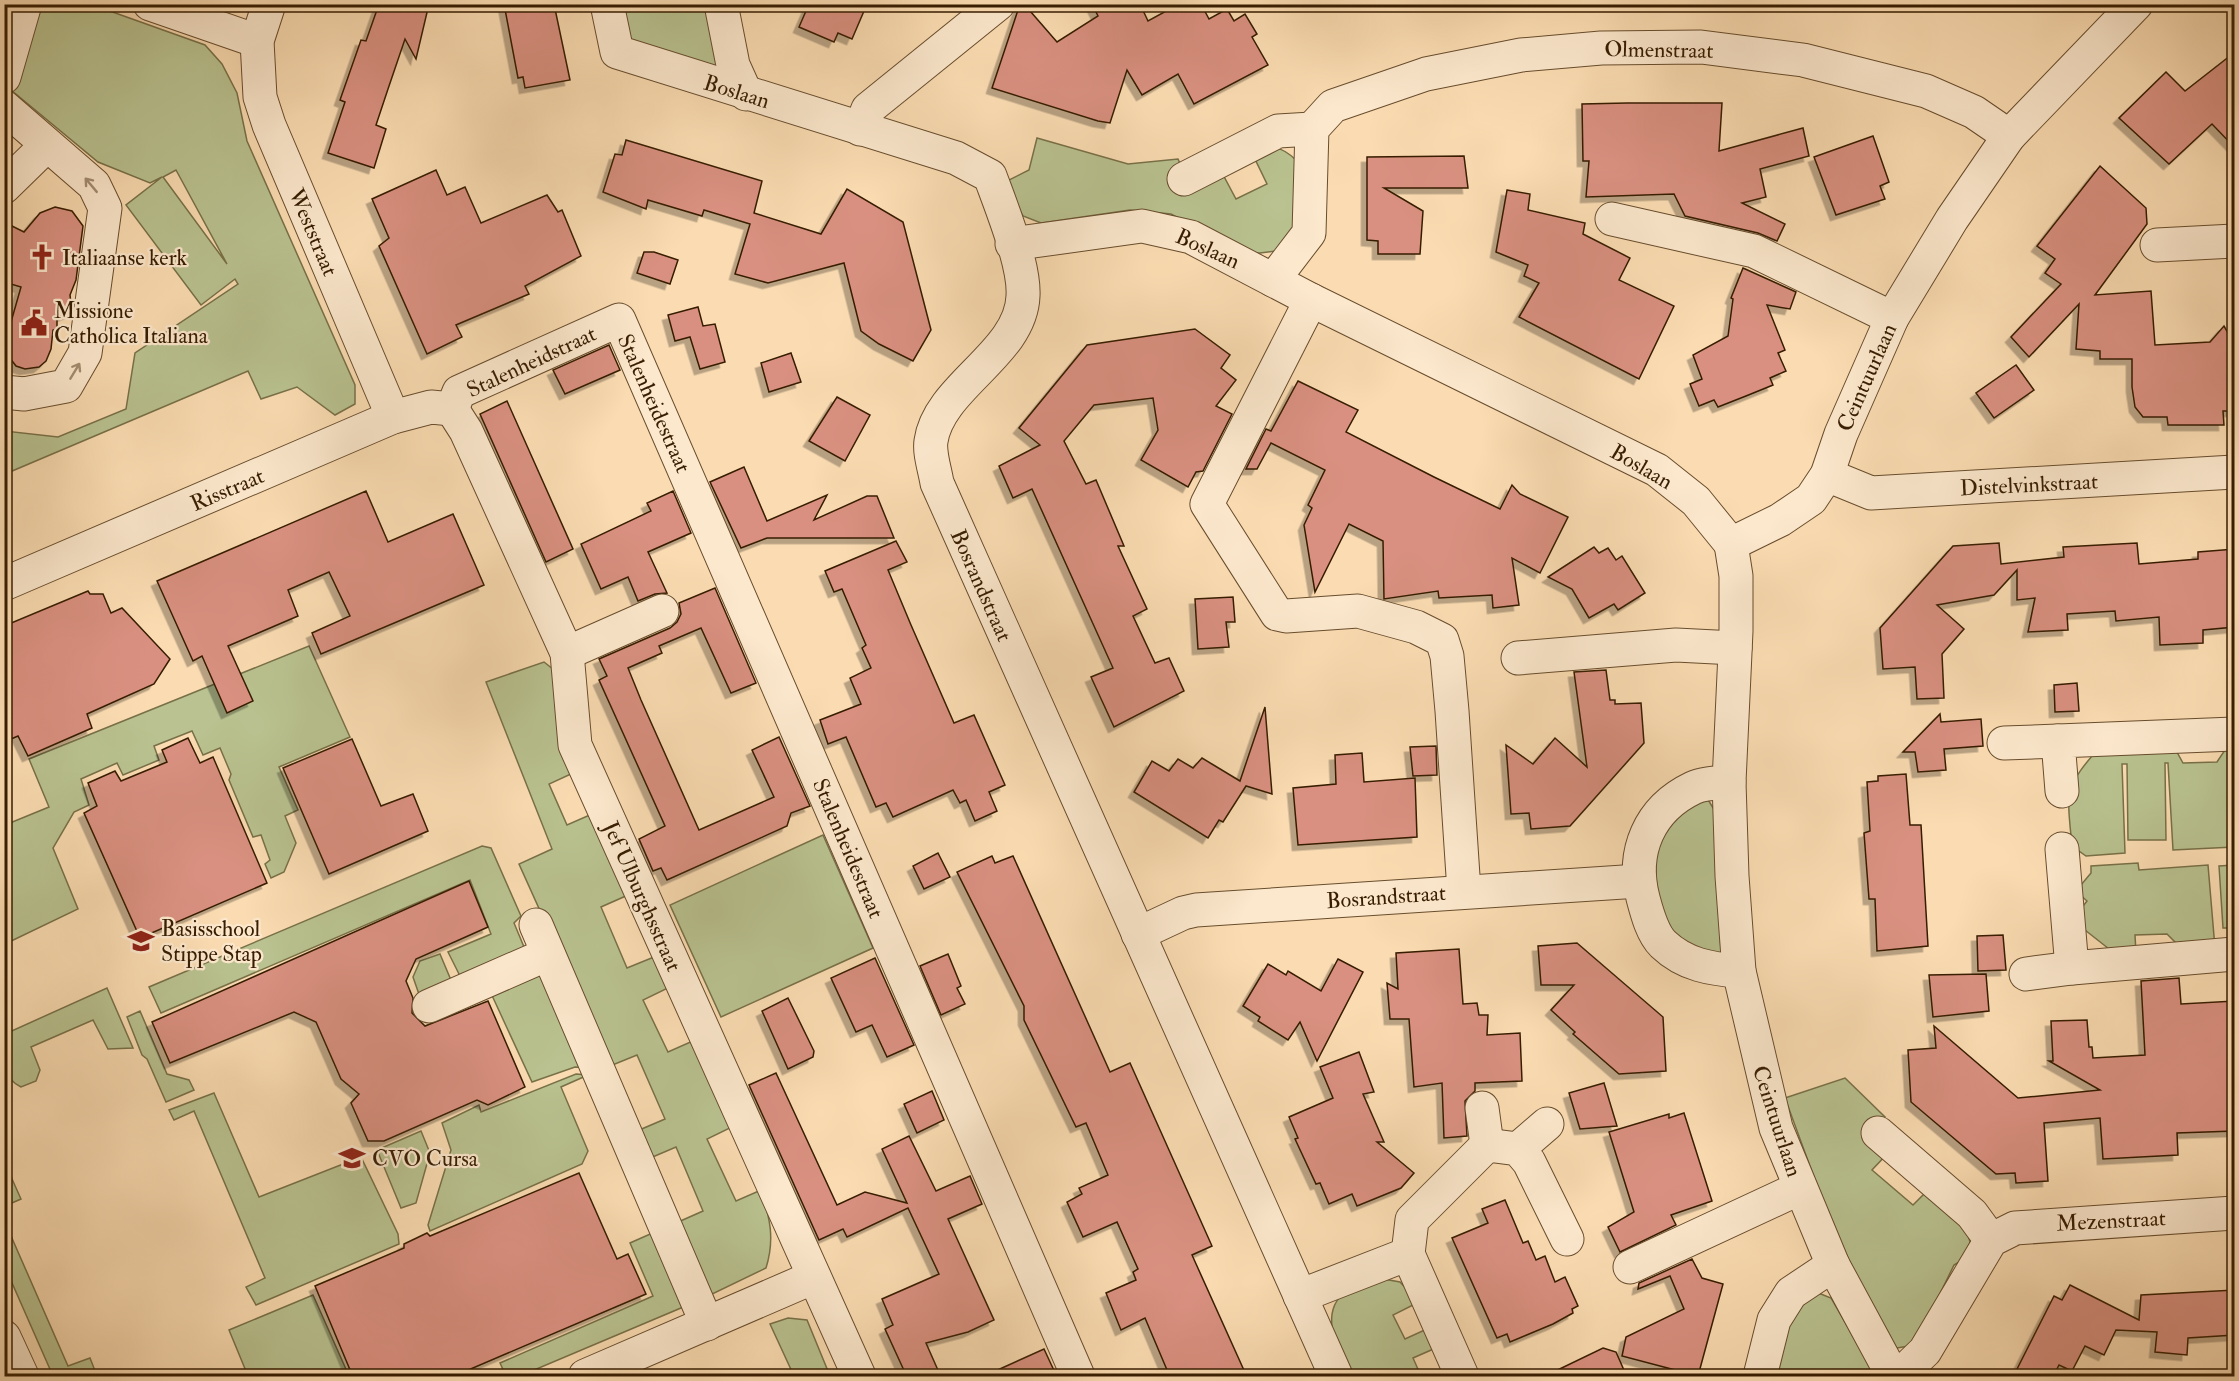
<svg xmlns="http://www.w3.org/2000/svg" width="2239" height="1381" font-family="'IM FELL Double Pica',serif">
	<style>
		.green { fill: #b9c290; stroke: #787048; stroke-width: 1.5; fill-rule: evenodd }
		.building { fill: #d99080; stroke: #371d01; stroke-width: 1.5; filter: url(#shadow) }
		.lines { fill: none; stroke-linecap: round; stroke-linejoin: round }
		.minor-casing { stroke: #684d2d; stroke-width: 35 }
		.minor { stroke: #fce8cd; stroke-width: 33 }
		.oneway { stroke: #a38d71 }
		.labels { text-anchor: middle; stroke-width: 4.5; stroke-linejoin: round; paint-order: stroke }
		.street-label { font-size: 22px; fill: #371d01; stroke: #fce8cd }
		.poi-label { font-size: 22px; fill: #371d01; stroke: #fce8cd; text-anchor: start }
	</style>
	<defs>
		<filter id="shadow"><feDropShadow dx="-5.5" dy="5.5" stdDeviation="0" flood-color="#0004"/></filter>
	</defs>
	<rect width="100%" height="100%" fill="#fbdcb2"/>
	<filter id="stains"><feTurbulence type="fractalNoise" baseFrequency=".00333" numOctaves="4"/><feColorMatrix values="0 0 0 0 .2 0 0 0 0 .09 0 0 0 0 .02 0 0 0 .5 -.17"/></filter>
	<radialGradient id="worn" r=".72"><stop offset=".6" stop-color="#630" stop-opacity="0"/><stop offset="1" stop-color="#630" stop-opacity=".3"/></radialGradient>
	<g class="green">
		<path d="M5 5H93L205 45 222 64 237 93 247 141 355 385V404L335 415 297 387 261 399 248 371 5 474V431L58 437 126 409 135 353 238 284 235 279 201 305 126 205 162 177 150 183 98 162 5 85ZM176 170 227 264 163 177Z"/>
		<polygon points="617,5 705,5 724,76 626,45"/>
		<path d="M1037 138 1128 164 1178 159 1182 168 1221 171 1236 199 1267 184 1253 155C1272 145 1280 145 1296 160L1301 222 1276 251 1260 253H1245L1171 214 1130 210 1041 223 1023 216 1005 182 1029 170Z"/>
		<polygon points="309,646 350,737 279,767 298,810 285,816 296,843 284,872 271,878 265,864 270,860 261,835 253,837 229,780 231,774 220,748 203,755 192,731 154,746 159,760 123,775 117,763 81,779 89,805 74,812 53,848 78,909 5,944 5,825 49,807 29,759"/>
		<path d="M544 662 554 670 573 773 549 784 567 825 592 814 628 895 601 907 627 968 654 957 670 987 643 1000 668 1052 695 1040 732 1127 707 1139 736 1201 761 1190C770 1218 775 1239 766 1268L706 1297 676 1223 703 1211 676 1147 648 1159 637 1131 665 1119 637 1055 610 1066 519 864 552 849 486 682Z"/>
		<path d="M2231 741H2234V847L2173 850 2168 763H2165L2166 840H2128L2127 764H2122L2125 853 2086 856 2072 846C2067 793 2063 788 2100 747L2173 745 2183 763 2217 762Z"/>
		<polygon points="1707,798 1715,811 1721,953 1706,962 1670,934 1657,902 1655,839 1678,806"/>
		<polygon points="823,835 873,948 721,1017 670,905"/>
		<polygon points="482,846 491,848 521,916 514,923 524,947 462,980 448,952 491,934 470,880 161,1013 149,987"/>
		<polygon points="2138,863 2139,870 2208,865 2215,948 2183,950 2167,934 2135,935 2136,953 2118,956 2076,923 2076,915 2087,901 2076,891 2091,873 2091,866"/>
		<polygon points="2234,865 2234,928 2223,928 2219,866"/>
		<polygon points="440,954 453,985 421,1000 413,977 420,961"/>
		<polygon points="536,970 546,974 589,1068 575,1067 532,1082 489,989"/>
		<path d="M107 988 133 1048 108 1049 93 1020 31 1047 40 1070 36 1081 21 1087C0 1077 4 1055 5 1034Z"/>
		<polygon points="140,1011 167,1074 189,1080 194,1090 166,1102 147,1059 142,1055 127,1017"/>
		<polygon points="576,1074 588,1075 561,1087 588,1151 582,1164 430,1231 428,1225 451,1150 442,1123 479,1105 481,1112"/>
		<polygon points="1845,1078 1885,1117 1876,1124 1887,1154 1872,1170 1913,1205 1929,1189 1964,1222 1971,1245 1964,1259 1954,1265 1915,1345 1897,1348 1886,1340 1848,1270 1785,1098"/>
		<polygon points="214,1093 259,1197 361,1157 398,1234 399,1244 256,1305 246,1287 265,1278 194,1111 174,1120 169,1110"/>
		<polygon points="421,1131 430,1153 416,1203 401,1208 377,1150"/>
		<polygon points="4,1161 21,1199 5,1206 4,1206"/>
		<polygon points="4,1220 68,1366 90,1358 97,1376 53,1376 5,1267"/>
		<polygon points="657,1231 688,1305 520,1376 506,1376 500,1363 653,1296 630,1243"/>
		<path d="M1378 1278 1400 1282 1419 1302 1393 1315 1405 1339 1429 1328 1438 1347 1413 1358 1421 1376H1359L1347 1372C1337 1345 1318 1312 1347 1290 1355 1284 1368 1282 1378 1278Z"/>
		<polygon points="1816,1292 1831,1298 1876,1376 1768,1376 1780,1327"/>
		<polygon points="313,1295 349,1376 248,1376 229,1330"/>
		<polygon points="788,1318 807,1320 830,1376 794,1376 770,1324"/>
	</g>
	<g class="building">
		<polygon points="379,4 429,4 416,59 405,39 388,89 376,125 386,129 374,168 328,153 345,102 340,100 361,40 366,41"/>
		<polygon points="504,4 554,4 570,80 525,88 523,77 518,78"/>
		<polygon points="809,4 867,4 852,39 838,33 834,42 799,27"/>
		<polygon points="1020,4 1024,4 1057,42 1098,16 1092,4 1140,4 1148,21 1179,4 1201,4 1209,19 1227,9 1234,21 1245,14 1257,34 1252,37 1268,65 1194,104 1178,74 1142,95 1127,70 1110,123 1098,121 992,88"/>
		<polygon points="2235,52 2235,148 2212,124 2169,164 2119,118 2166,72 2185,91"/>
		<polygon points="1627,103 1722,103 1719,151 1803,128 1809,156 1760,169 1766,197 1742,203 1785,224 1777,241 1758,233 1685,216 1674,194 1586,197 1589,161 1583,161 1582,104"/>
		<polygon points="1873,136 1889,182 1880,186 1885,199 1836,215 1814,157"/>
		<polygon points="626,140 762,181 754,213 821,234 847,189 903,222 931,330 913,361 879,344 861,331 844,263 768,283 735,274 750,224 704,210 702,216 648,200 646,209 603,192 615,154 622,155"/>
		<polygon points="1464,156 1468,188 1384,188 1423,211 1420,254 1378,254 1378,241 1367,240 1367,157"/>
		<polygon points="2100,166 2146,208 2147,224 2095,295 2151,291 2155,345 2210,342 2224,326 2235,345 2235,411 2223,411 2224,425 2168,425 2167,417 2143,417 2135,407 2132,387 2132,359 2100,359 2100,351 2076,349 2079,304 2029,357 2011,337 2061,284 2045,273 2055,259 2037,246"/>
		<polygon points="436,170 447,195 465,187 481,223 547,195 558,212 562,210 581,256 525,286 529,294 456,325 462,337 427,354 379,246 389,238 372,199"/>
		<polygon points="1507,190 1530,194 1528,210 1585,223 1583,234 1630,258 1619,280 1674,306 1639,379 1519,317 1539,283 1524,276 1528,265 1496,252"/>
		<polygon points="55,207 72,211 83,226 76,280 70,295 72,312 57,318 57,329 53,330 51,349 46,361 39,367 25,369 16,366 6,353 5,343 21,287 4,282 4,222 24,232 40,213"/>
		<polygon points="644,252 654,252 678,260 670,284 637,273"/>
		<polygon points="1743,268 1796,292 1790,309 1767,305 1785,350 1778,353 1786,371 1770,378 1773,385 1746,396 1718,407 1714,400 1699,406 1690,384 1702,379 1693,355 1728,336 1733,299 1731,298"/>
		<polygon points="698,307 703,326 715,324 725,362 700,369 690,337 675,341 668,315"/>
		<polygon points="1195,329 1230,355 1221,368 1236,380 1216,406 1232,414 1203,471 1196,472 1188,487 1141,460 1158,430 1153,398 1094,405 1064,441 1086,484 1096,480 1124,546 1118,546 1147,609 1133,616 1155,663 1169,658 1184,691 1114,727 1091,677 1113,668 1032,489 1013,498 999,466 1040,445 1019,428 1087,345"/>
		<polygon points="609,345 620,370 565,394 553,370"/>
		<polygon points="791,353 801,382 769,392 761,363"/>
		<polygon points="2016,365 2034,390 1994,418 1976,393"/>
		<polygon points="1298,381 1358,410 1346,432 1434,477 1500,509 1512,485 1520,494 1568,517 1540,573 1512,558 1519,605 1493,608 1492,595 1439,598 1438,591 1384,599 1383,541 1349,524 1315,592 1304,525 1312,508 1308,505 1325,470 1271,443 1257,469 1246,469 1266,429 1271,431"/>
		<polygon points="837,397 870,415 845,461 809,441"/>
		<polygon points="507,401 573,549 546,562 480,414"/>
		<polygon points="744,467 767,521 827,495 814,520 867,496 877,496 894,538 767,538 741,548 710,482"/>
		<polygon points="366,491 388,542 453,514 484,585 321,654 312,633 350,616 329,572 288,590 298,616 228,646 253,701 227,713 202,656 193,661 157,581"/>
		<polygon points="673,491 691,533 648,552 667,593 655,594 638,601 628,577 601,589 581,544 651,511 647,503"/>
		<polygon points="896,541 907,562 888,570 911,625 954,723 974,715 1005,785 989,792 997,811 975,821 966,800 960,803 953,790 893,817 886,803 876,807 846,737 828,744 820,720 861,704 850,678 871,668 862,648 866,645 842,589 834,592 825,571"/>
		<polygon points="1999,543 2001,564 2064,557 2063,547 2137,543 2139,564 2198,559 2198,552 2235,549 2235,627 2203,630 2203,643 2160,645 2159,617 2116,621 2115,611 2067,614 2068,630 2028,632 2035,598 2017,600 2017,570 1994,595 1937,605 1964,629 1942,654 1944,698 1917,699 1915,667 1883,669 1880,628 1953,546"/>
		<polygon points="1594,547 1599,553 1608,548 1616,560 1622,556 1645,593 1618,610 1614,604 1589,618 1572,589 1548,577"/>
		<polygon points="715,588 756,683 731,693 701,628 659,646 662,653 628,668 641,700 699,830 774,797 752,750 779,737 810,806 791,813 787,826 667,880 661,868 653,871 639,839 665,826 599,680 607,676 599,659 670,628 677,622 681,614 679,603"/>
		<polygon points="88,591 90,594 103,594 111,613 122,608 170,659 154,684 87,714 92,728 28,756 18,736 4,742 4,626"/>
		<polygon points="1233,597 1235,622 1226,622 1229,647 1198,649 1195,599"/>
		<polygon points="1606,670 1610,700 1615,700 1615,704 1641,703 1644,743 1570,826 1531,829 1529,813 1511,814 1506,745 1533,764 1555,738 1587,767 1574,672"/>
		<polygon points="2077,683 2079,711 2055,712 2054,685"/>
		<polygon points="1265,707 1272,794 1246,786 1223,822 1219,820 1208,838 1134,792 1152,761 1169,771 1178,759 1193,768 1202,758 1240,781"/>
		<polygon points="1940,714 1941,722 1981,719 1983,746 1944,749 1946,770 1918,772 1915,752 1903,752"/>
		<polygon points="188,738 200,763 213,757 267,883 140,938 84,813 97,806 88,783 115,771 121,781 167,762 162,750"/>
		<polygon points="352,739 381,806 413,794 428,831 329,874 283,768"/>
		<polygon points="1436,746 1437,775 1413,776 1410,747"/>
		<polygon points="1362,753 1364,782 1415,778 1417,837 1298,845 1293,788 1336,784 1335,755"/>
		<polygon points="1906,774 1910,825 1921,825 1928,946 1877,951 1875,899 1869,899 1864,833 1870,831 1867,782 1878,781 1878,776"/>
		<polygon points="938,853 950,877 924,889 913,866"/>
		<polygon points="992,856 995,863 1013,856 1110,1072 1130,1063 1212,1246 1192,1255 1247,1377 1170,1377 1145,1318 1121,1330 1106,1293 1136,1280 1133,1272 1138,1269 1117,1222 1083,1237 1067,1202 1082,1194 1079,1188 1108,1175 1086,1123 1076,1127 1024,1020 1024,1006 957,872"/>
		<polygon points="469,881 488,927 416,959 406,981 413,998 412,1013 425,1026 488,1001 525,1087 488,1105 477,1100 384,1141 368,1141 351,1103 359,1094 341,1079 316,1022 294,1012 170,1063 152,1022"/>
		<polygon points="2003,935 2006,970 1978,971 1977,936"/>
		<polygon points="1577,943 1663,1017 1666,1071 1619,1074 1573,1034 1575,1032 1551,1010 1574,985 1541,985 1538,946"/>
		<polygon points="1459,949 1463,1004 1477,1003 1479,1015 1488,1015 1487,1035 1520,1033 1522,1081 1475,1083 1475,1091 1465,1101 1467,1136 1444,1138 1442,1083 1414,1087 1409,1019 1390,1019 1387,983 1398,989 1396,953"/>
		<polygon points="948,954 961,986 957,988 965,1004 941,1015 920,966"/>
		<polygon points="875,958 914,1045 887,1057 872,1025 856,1032 831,978"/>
		<polygon points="1338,959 1363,972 1317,1061 1300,1022 1288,1040 1258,1021 1260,1017 1243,1006 1268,964 1286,975 1288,971 1321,991"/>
		<polygon points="1986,974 1989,1011 1933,1017 1929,975"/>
		<polygon points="2179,978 2181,1004 2235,1001 2235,1131 2177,1133 2178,1155 2103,1159 2100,1118 2044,1123 2048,1181 2016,1183 2015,1173 1996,1174 1911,1102 1908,1050 1936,1048 1934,1026 2018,1098 2100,1090 2049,1061 2053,1061 2051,1021 2087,1020 2089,1047 2092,1047 2093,1058 2145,1055 2141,981"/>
		<polygon points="788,998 814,1051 813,1057 788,1069 762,1011"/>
		<polygon points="1359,1052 1374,1092 1363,1094 1384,1142 1377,1142 1414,1173 1401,1188 1357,1206 1352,1194 1329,1204 1320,1183 1316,1184 1295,1139 1298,1138 1289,1117 1333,1098 1320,1067"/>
		<polygon points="776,1073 837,1205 865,1192 907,1203 882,1149 909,1136 936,1191 970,1176 982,1204 948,1219 994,1320 968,1332 926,1343 941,1377 907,1377 885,1329 893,1325 882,1299 939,1274 908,1208 847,1237 843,1229 819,1240 749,1085"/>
		<polygon points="1604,1083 1617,1126 1580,1129 1569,1093"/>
		<polygon points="932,1091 944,1120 917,1133 904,1104"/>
		<polygon points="1684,1113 1712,1201 1671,1215 1676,1225 1620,1252 1608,1227 1634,1212 1609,1132 1669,1114 1669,1118"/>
		<polygon points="579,1173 617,1259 628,1254 646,1294 452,1377 353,1377 315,1286 404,1248 404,1244 427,1233 430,1236"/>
		<polygon points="1505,1200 1523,1243 1528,1241 1536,1260 1545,1256 1555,1282 1565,1277 1578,1306 1572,1309 1573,1313 1553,1324 1510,1342 1507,1334 1497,1338 1452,1238 1488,1223 1482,1209"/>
		<polygon points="1692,1259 1702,1278 1723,1284 1698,1376 1622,1356 1626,1337 1684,1309 1670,1276 1638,1289 1639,1283"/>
		<polygon points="2070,1285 2139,1320 2141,1295 2235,1290 2235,1335 2188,1338 2187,1355 2155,1352 2157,1332 2116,1330 2104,1355 2085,1346 2072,1371 2059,1365 2053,1377 2013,1377 2054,1296 2062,1300"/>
		<polygon points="1603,1348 1616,1352 1627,1377 1543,1377"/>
		<polygon points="1044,1349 1057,1377 982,1377"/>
	</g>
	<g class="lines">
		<g class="minor-casing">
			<g id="minor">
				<polyline points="150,4 257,41"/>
				<polyline points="269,4 257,41 260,97 269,125 393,417"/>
				<path d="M607 4 617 52 956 158 990 176C1001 206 1025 265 1023 296 1021 354 939 386 931 441 929 453 935 470 937 483L1336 1376"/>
				<polyline points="721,4 733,65 746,94"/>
				<polyline points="4,77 25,4"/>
				<polyline points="4,107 94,185 105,208 85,353 66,386 24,394 4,392"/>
				<polyline points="860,129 868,109 998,4"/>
				<polyline points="1184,179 1278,131 1312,129"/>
				<polyline points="4,187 47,145"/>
				<polyline points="1612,219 1754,251 1892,318"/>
				<polyline points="1012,244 1142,226 1191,237 1311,300 1657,470 1696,501 1731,544"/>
				<polyline points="2157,245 2234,241"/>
				<polyline points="1273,280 1309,233 1312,129 1333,106 1426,74 1521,55 1601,48 1701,47 1803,60 1926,91 1974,112 2009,136"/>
				<polyline points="1311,300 1207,504 1277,614 1286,616 1358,611 1416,627 1442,640 1447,656 1452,711 1464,891"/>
				<polyline points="452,409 459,392 619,320 1078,1376"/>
				<polyline points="452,409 466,431 567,653 575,745 859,1376"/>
				<polyline points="1827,475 1871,493 2234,472"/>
				<polyline points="1731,544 1736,576 1736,631 1729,782 1732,876 1739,971 1776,1128 1833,1265 1893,1376"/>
				<polyline points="1731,544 1780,520 1811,499 1827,475 1841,434 1892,318 1952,219 2009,136 2136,4"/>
				<polyline points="4,584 393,417 431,407 452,409"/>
				<polyline points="567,653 662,611"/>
				<polyline points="1518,658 1676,645 1735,648"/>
				<polyline points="2004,743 2058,741"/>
				<path d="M1729 782C1718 783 1703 783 1693 788 1649 809 1631 852 1643 898 1647 913 1652 933 1663 944 1685 965 1711 969 1739 971"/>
				<polyline points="2062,791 2058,741 2234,734"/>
				<polyline points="2062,849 2072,968 2234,954"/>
				<polyline points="536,925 707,1324"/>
				<polyline points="1138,934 1183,913 1196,910 1639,881"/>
				<polyline points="2026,974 2072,968"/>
				<polyline points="429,1006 548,954"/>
				<polyline points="1482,1108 1487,1145"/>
				<polyline points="1878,1133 1972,1214 1991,1240"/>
				<polyline points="1518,1149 1547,1124"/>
				<polyline points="1408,1254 1412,1220 1487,1145 1518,1149 1529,1162 1567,1239"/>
				<polyline points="1630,1267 1800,1188"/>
				<polyline points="1300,1296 1408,1254 1462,1376"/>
				<polyline points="4,1337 22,1376"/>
				<polyline points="585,1376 814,1277"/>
				<polyline points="1760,1376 1774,1320 1791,1293 1833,1265"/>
				<polyline points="1899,1376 1925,1351 1991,1240 2015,1228 2234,1213"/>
			</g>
		</g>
		<use href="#minor" class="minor"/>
	</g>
	<defs><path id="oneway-shaft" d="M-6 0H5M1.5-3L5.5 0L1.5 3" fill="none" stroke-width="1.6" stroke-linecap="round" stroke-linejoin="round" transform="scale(1.5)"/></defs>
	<g class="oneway">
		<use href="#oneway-shaft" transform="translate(91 185) rotate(-130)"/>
		<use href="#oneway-shaft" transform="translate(75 371) rotate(-59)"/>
	</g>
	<defs>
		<g id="church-bare" transform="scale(2.07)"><path d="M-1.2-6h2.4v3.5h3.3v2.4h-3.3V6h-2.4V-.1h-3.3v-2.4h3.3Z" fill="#8f2418" stroke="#fce8cd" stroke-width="2.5" paint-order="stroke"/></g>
		<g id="civic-bare" transform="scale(2.07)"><path d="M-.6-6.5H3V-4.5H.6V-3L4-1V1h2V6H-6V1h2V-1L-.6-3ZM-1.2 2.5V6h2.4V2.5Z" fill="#8f2418" stroke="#fce8cd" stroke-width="2.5" paint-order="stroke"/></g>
		<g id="school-bare" transform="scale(2.07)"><path d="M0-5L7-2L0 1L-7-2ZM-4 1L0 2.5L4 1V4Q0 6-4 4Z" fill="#8f2418" stroke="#fce8cd" stroke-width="2.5" paint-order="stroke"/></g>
		<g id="university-bare" transform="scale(2.07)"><path d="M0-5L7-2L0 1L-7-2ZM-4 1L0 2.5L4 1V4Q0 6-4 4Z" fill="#8f2418" stroke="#fce8cd" stroke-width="2.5" paint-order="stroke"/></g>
	</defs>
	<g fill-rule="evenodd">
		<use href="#church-bare" x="42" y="257"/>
		<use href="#civic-bare" x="34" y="323"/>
		<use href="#school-bare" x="141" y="941"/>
		<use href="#university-bare" x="352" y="1158"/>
	</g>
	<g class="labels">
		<g class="street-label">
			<text transform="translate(1659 49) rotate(1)" y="8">Olmenstraat</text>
			<text transform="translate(737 91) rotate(17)" y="8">Boslaan</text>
			<text transform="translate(314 232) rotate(67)" y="8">Weststraat</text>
			<text transform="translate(1208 248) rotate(24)" y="8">Boslaan</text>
			<text transform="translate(531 361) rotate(-25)" y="8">Stalenheidstraat</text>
			<text transform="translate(1866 377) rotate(-66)" y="8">Ceintuurlaan</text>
			<text transform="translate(655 403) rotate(66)" y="8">Stalenheidestraat</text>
			<text transform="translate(1642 466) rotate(30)" y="8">Boslaan</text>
			<text transform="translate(2029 484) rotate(-3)" y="8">Distelvinkstraat</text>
			<text transform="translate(227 489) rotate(-23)" y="8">Risstraat</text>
			<text transform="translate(982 585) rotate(66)" y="8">Bosrandstraat</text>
			<text transform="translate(849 848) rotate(67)" y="8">Stalenheidestraat</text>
			<text transform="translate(643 896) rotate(66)" y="8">Jef Ulburghsstraat</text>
			<text transform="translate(1386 896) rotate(-4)" y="8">Bosrandstraat</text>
			<text transform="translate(1778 1121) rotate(72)" y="8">Ceintuurlaan</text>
			<text transform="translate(2111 1220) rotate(-3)" y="8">Mezenstraat</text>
		</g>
		<g class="poi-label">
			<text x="62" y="265">Italiaanse kerk</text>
			<text x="54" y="318">Missione<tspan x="54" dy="25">Catholica Italiana</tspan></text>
			<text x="161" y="936">Basisschool<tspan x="161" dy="25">Stippe Stap</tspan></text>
			<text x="372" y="1166">CVO Cursa</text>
		</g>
	</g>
	<rect width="2239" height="1381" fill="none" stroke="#fbdcb2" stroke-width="24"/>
	<rect x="6" y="6" width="2227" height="1369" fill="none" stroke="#371d01" stroke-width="3"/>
	<rect x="12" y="12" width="2215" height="1357" fill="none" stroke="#371d01" stroke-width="1.5"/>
	<rect width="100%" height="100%" filter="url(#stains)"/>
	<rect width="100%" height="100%" fill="url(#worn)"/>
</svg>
